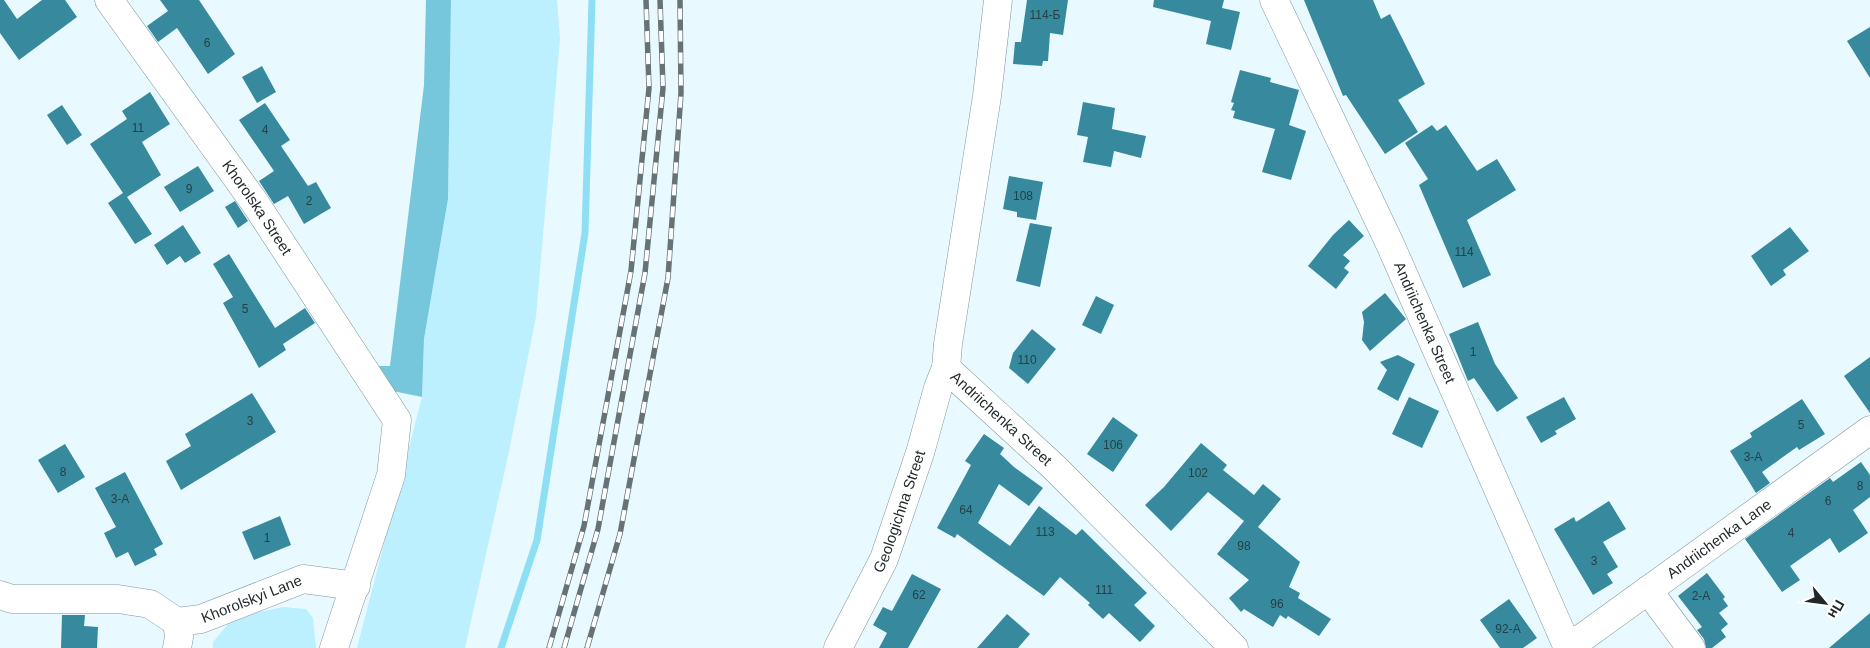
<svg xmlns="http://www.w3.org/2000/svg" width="1870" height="648" font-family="Helvetica,sans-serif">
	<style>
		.green { fill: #bcf0fe }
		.forest { fill: #76c7db }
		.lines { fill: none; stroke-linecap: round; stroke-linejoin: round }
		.stream { stroke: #8edff3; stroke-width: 7 }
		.building { fill: #378a9d }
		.minor-casing { stroke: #80959b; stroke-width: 29 }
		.minor { stroke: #fff; stroke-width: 28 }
		.rail-casing { stroke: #667275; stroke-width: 5.5 }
		.rail { stroke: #fff; stroke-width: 4; stroke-dasharray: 11; stroke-linecap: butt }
		.labels { text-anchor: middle; stroke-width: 4; stroke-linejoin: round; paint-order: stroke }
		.number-label { font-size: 12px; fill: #254046 }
		.street-label { font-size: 15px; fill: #1f2729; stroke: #fff }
	</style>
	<rect width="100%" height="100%" fill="#e8faff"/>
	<g class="green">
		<polygon points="451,0 557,0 560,39 536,317 508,456 465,648 357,648 422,397 424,339 448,199"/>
		<polygon points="283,607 306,609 313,618 316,648 213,648 213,642 234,617"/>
	</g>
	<polygon class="forest" points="426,0 451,0 448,199 424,339 422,397 383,389 370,366 390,366 424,85"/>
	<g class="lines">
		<polyline class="stream" points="501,648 537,540 585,233 592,0"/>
	</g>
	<g class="building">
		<polygon points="0,0 4,0 17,19 42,0 65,0 77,17 19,60 0,33"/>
		<polygon points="160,0 199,0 235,54 208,74 177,28 158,42 147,26 168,11"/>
		<polygon points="1027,0 1068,0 1063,35 1050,33 1048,61 1043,61 1042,66 1013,64 1015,42 1021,42"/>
		<polygon points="1154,0 1224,0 1222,8 1240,12 1231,50 1206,44 1211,21 1153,7"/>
		<polygon points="1304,0 1373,0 1381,19 1390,14 1425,84 1398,100 1418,132 1385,154 1346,95 1343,96"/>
		<polygon points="1870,27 1870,78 1847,41"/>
		<polygon points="262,66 276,92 257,103 242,77"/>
		<polygon points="1240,70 1271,78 1270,82 1299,90 1289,125 1306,131 1291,180 1262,172 1275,129 1233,118 1235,111 1231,110 1234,103 1231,102"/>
		<polygon points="150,92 170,124 142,142 161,175 127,197 152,234 135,244 108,203 123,193 90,144 127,119 122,111"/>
		<polygon points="1083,102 1115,108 1112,129 1146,136 1141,158 1114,151 1111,167 1083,162 1088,137 1077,135"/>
		<polygon points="265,103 290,140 281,146 308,186 316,182 331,208 304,224 288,196 274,204 259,181 274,171 239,120"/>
		<polygon points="62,105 82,135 67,145 47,115"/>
		<polygon points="1432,125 1437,131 1446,125 1477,171 1497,159 1516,190 1467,220 1491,275 1463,288 1419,185 1428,179 1405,143"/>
		<polygon points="198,166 214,191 180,212 164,187"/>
		<polygon points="1009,176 1043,182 1036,220 1017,217 1017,212 1003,209"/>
		<polygon points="235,201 248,221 238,228 225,207"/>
		<polygon points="1349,220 1364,236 1343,255 1350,261 1344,268 1349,272 1336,289 1308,266 1333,235"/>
		<polygon points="1030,223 1052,227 1040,287 1016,281"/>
		<polygon points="183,225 201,253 185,263 180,256 167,265 154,245"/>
		<polygon points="1790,227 1809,251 1783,270 1786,275 1771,286 1751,256"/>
		<polygon points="229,254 275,328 305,308 315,323 283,344 286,350 259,368 223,303 233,297 213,264"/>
		<polygon points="1385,293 1406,319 1370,351 1362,340 1364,322 1362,312"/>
		<polygon points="1096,296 1114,305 1101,334 1082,325"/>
		<polygon points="1478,322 1495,364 1518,398 1497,412 1474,378 1468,381 1449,334"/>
		<polygon points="1032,329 1056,349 1028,384 1009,368 1013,353"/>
		<polygon points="1398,355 1415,364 1398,401 1377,389 1387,370 1380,362"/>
		<polygon points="1870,357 1870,413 1844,376"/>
		<polygon points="252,393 276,432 181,490 166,461 191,446 185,434"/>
		<polygon points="1409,397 1439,411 1422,448 1392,434"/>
		<polygon points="1564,397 1576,419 1555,431 1557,434 1541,443 1526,417"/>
		<polygon points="1802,399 1825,434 1799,450 1797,447 1762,472 1770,483 1756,493 1730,451 1752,437 1750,433"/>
		<polygon points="1113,417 1138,435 1113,472 1087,454"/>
		<polygon points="984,434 1004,448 1000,454 1014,467 1043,488 1029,506 999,484 978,523 1010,546 1039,506 1076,535 1082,529 1147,593 1134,605 1155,626 1140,642 1109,613 1103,619 1088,605 1090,603 1060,577 1044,596 957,534 955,538 937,528 971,465 965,461"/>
		<polygon points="1201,443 1227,465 1223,470 1254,495 1263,484 1281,499 1258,527 1300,562 1289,587 1300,593 1298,598 1331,619 1319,636 1288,616 1286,619 1280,615 1273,627 1244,609 1241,612 1229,598 1249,580 1217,554 1244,521 1208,492 1171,531 1145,505 1164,487"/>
		<polygon points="65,444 85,477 58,493 38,460"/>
		<polygon points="1861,462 1870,475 1870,497 1853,510 1868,533 1839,553 1830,538 1790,566 1800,580 1782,592 1745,539 1830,478 1833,482"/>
		<polygon points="125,472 163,544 154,549 157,555 135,566 128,552 116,558 104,533 116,527 95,488"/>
		<polygon points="1609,501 1626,529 1603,542 1618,567 1607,574 1613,583 1593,595 1554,529 1574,517 1576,522"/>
		<polygon points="280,516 291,545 254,560 242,532"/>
		<polygon points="1707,573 1725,597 1723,599 1728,606 1719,613 1728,624 1721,630 1726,637 1712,648 1706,648 1704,639 1697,630 1702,627 1678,596"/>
		<polygon points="912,574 941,589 908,648 879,648 887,633 873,625 883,607 892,611"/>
		<polygon points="1509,599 1537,638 1523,648 1500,648 1480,620"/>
		<polygon points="1870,613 1870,648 1829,648"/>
		<polygon points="1007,614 1030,634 1018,648 977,648"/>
		<polygon points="62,615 85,615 84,626 98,627 97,648 61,648"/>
	</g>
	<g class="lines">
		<g class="minor-casing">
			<g id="minor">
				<path id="s1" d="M109 0 255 203 397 420 391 475 334 648"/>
				<path id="s2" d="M1274 0 1390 244 1568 648 1870 430"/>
				<path id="s3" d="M946 368 1055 468 1234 648"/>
				<polyline points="1648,590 1691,648"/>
				<path id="s4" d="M0 595 12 599H118L150 604 177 622 201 619 303 579 356 586"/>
				<polyline points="177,648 179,637 177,622"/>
				<path id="s5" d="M838 648 884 559 920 453 938 388 946 368 948 344 987 96 998 0"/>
			</g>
		</g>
		<use href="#minor" class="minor"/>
		<g class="rail-casing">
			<g id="rail">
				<polyline points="549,648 584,526 631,271 649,88 646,0"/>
				<polyline points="564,648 598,529 645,273 663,88 660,0"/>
				<polyline points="587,648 620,534 668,278 681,93 680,0"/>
			</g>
		</g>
		<use href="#rail" class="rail"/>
	</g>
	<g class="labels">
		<g class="number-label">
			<text x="1045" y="19">114-Б</text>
			<text x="207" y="47">6</text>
			<text x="138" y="132">11</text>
			<text x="265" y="134">4</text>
			<text x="189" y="193">9</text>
			<text x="1023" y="200">108</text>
			<text x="309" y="205">2</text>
			<text x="1464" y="256">114</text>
			<text x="245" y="313">5</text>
			<text x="1473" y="356">1</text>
			<text x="1027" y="364">110</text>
			<text x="250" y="425">3</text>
			<text x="1801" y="429">5</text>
			<text x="1113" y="449">106</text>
			<text x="1753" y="461">3-А</text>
			<text x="63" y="476">8</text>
			<text x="1198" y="477">102</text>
			<text x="1860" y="490">8</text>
			<text x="120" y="503">3-А</text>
			<text x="1828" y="505">6</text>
			<text x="966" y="514">64</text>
			<text x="1045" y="536">113</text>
			<text x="1791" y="537">4</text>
			<text x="267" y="542">1</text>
			<text x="1244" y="550">98</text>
			<text x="1594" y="565">3</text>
			<text x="1104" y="594">111</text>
			<text x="919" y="599">62</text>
			<text x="1701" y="600">2-А</text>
			<text x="1277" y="608">96</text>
			<text x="1508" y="633">92-А</text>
		</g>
		<g class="street-label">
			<text dy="5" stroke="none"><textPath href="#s1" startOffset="255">Khorolska Street</textPath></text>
			<text dy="5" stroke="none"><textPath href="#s2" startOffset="356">Andriichenka Street</textPath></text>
			<text dy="5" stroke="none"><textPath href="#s3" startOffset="75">Andriichenka Street</textPath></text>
			<text dy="5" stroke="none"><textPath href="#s5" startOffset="150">Geologichna Street</textPath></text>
			<text dy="5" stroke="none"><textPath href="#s2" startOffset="898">Andriichenka Lane</textPath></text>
			<text dy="5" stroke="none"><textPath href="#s4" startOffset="262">Khorolskyi Lane</textPath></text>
		</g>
	</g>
	<g transform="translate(1825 603) rotate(119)" stroke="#ffffff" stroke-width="4" paint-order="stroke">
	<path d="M0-4L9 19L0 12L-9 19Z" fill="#1f2729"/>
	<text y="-8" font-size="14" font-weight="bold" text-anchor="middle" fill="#1f2729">Пн</text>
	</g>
</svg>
